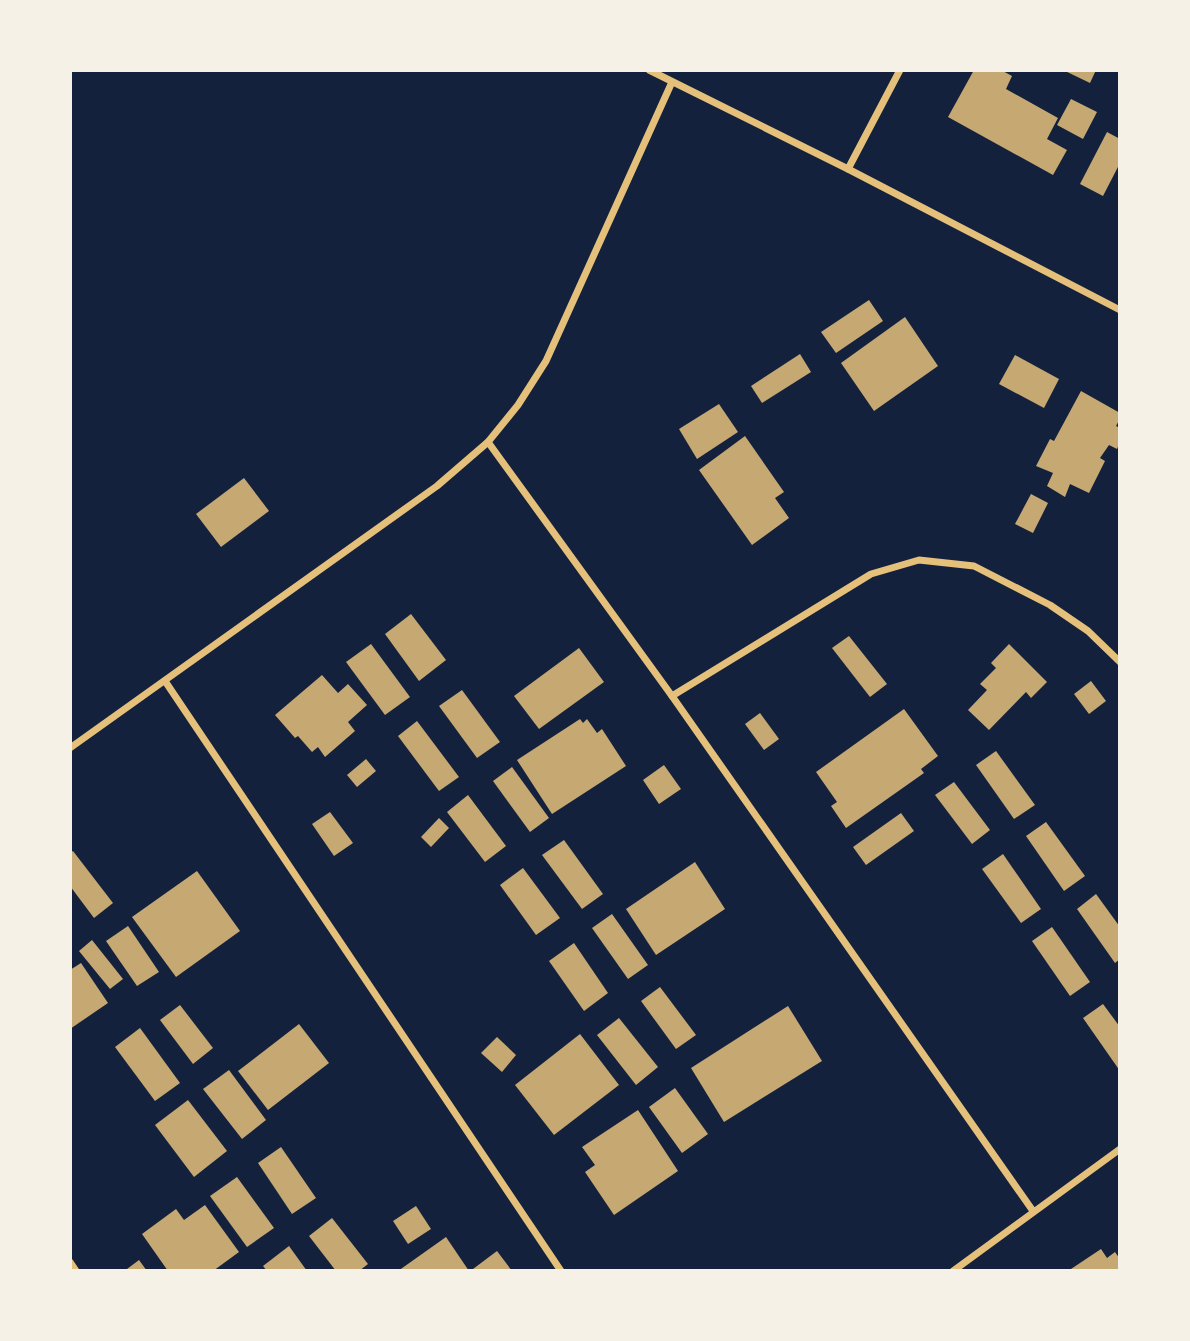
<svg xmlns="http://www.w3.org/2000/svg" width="1190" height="1341" font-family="'Source Sans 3',sans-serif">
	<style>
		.building { fill: #c6a872 }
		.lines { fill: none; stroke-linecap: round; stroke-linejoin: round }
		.minor { stroke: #e5c07b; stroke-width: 7 }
	</style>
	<rect width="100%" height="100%" fill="#14213d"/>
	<g class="building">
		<polygon points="974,70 1001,70 1012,76 1006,89 1058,118 1047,139 1067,150 1053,175 948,117"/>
		<polygon points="1063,70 1096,70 1090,83"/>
		<polygon points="1071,99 1097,112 1083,139 1057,125"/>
		<polygon points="1107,132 1120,139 1120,163 1103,196 1080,184"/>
		<polygon points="869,300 883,321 836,353 821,332"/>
		<polygon points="905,317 938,366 874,411 841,363"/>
		<polygon points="800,354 811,372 762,403 751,386"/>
		<polygon points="1015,355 1059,379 1044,408 999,384"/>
		<polygon points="1081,391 1120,413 1120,419 1116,426 1120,428 1120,442 1117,449 1109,445 1100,458 1105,461 1089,493 1070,484 1065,497 1047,486 1053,473 1036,466 1050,439 1054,441"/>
		<polygon points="719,404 738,432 697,459 679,429"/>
		<polygon points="745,436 784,492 775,498 789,518 752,545 699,470"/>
		<polygon points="244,478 269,511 221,547 196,514"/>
		<polygon points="1031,494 1048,503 1033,533 1015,524"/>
		<polygon points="411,614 446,660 419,681 385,634"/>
		<polygon points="849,636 887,684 870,697 832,648"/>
		<polygon points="371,644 410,697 385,715 346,662"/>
		<polygon points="1009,644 1047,682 1031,698 1026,692 989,730 968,710 987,690 980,684 996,668 991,663"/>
		<polygon points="579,648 604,682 539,729 514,696"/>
		<polygon points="322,675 338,693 348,684 367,705 348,722 355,731 325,757 318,747 312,752 298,736 295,738 275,715"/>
		<polygon points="1091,681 1106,701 1089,714 1074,694"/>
		<polygon points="462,690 500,742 477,758 439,706"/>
		<polygon points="904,709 938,756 921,769 924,773 846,828 831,806 837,802 816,772"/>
		<polygon points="760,713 779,739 764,750 745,724"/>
		<polygon points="580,719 583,723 587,719 597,733 602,729 626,766 552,814 517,760"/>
		<polygon points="417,721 459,777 439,791 398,736"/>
		<polygon points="996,751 1035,805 1014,819 976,765"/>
		<polygon points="366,759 376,771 357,787 347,775"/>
		<polygon points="664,765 681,789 659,804 643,780"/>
		<polygon points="512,767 549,818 530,832 493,781"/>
		<polygon points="954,782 990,830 972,844 935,795"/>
		<polygon points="468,795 506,846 485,862 447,812"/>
		<polygon points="330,812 353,843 334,856 312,824"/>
		<polygon points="901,813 914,831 866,865 853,847"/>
		<polygon points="439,818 449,828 431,847 421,837"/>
		<polygon points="1046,822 1085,876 1064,891 1026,836"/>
		<polygon points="564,840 603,894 582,909 542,855"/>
		<polygon points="73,851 113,903 94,918 70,886 70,853"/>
		<polygon points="1003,854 1041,909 1021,923 982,869"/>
		<polygon points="695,862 725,909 656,955 626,909"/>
		<polygon points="523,868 560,918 536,935 500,885"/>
		<polygon points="197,871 240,931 176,977 132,917"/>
		<polygon points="1096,894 1120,927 1120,959 1115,963 1077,909"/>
		<polygon points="612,914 648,965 628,979 592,928"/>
		<polygon points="128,926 159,972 137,986 106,941"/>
		<polygon points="1052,927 1090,982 1070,996 1032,941"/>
		<polygon points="92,940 123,979 110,989 79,951"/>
		<polygon points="574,943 608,993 584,1011 549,961"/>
		<polygon points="81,963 108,1003 70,1029 70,970"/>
		<polygon points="660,987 696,1035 676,1049 641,1001"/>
		<polygon points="1103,1004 1120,1027 1120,1071 1083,1018"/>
		<polygon points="180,1005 213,1048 193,1064 160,1020"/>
		<polygon points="788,1006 822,1061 724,1122 691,1068"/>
		<polygon points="619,1018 658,1067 636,1085 597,1035"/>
		<polygon points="299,1024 329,1063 268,1110 238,1071"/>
		<polygon points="140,1028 180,1083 155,1101 115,1047"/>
		<polygon points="580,1034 619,1085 554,1135 515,1085"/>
		<polygon points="497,1037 516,1055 502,1072 481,1053"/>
		<polygon points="229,1070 266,1120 242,1139 203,1089"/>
		<polygon points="675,1088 708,1134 682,1153 649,1107"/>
		<polygon points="188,1100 227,1151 194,1177 155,1125"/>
		<polygon points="638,1110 678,1171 614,1215 585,1172 595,1165 582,1147"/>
		<polygon points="281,1147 316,1198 292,1214 258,1163"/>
		<polygon points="237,1177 274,1228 247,1247 210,1196"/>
		<polygon points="205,1205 239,1252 213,1271 168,1271 142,1234 176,1209 184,1220"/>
		<polygon points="416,1206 431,1229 408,1244 393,1221"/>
		<polygon points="332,1218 368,1264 359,1271 336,1271 309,1236"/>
		<polygon points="446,1237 469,1271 398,1271"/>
		<polygon points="289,1246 307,1271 267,1271 263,1266"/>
		<polygon points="1101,1249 1107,1258 1115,1252 1120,1259 1120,1271 1068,1271"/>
		<polygon points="497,1251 512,1271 475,1271 473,1269"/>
		<polygon points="139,1260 147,1271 129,1271 127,1269"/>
	</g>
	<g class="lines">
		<g class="minor">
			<polyline points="649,70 848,169 1120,310"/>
			<polyline points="848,169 900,70"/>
			<polyline points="488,442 672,696 1033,1211"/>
			<polyline points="165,681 561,1271"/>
			<polyline points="672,696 871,574 919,560 974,566 1050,605 1088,631 1120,662"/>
			<polyline points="70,748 437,486 488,442 518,405 546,361 672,82"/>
			<polyline points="70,1262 76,1271"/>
			<polyline points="953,1271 1120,1149"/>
		</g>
	</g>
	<rect width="1190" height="1341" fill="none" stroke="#f6f1e7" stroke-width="144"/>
</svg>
